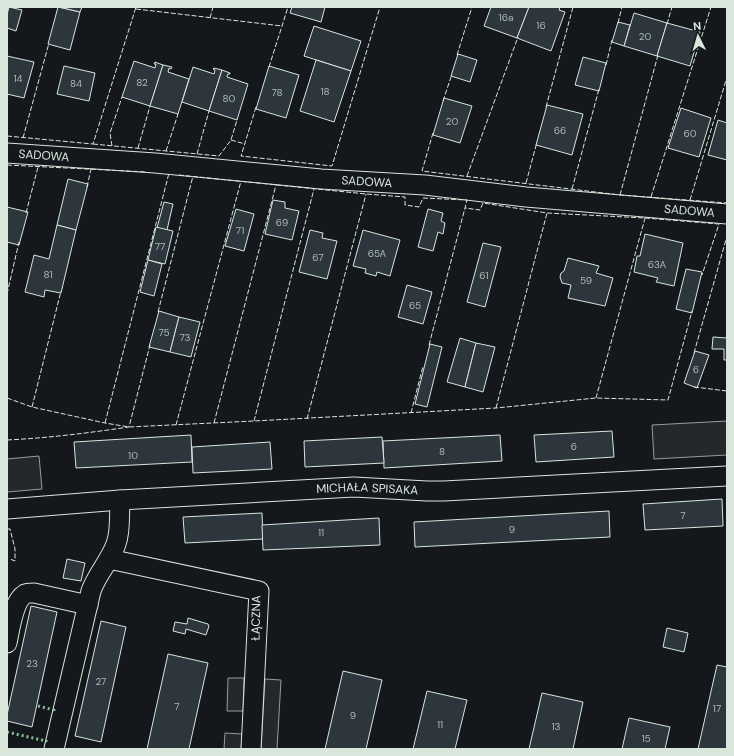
<svg xmlns="http://www.w3.org/2000/svg" width="734" height="756" font-family="'DM Sans',sans-serif">
	<style>
		.parking { fill: #24282b; stroke: #939e99 }
		.building { fill: #2c363c; stroke: #d8e6dc }
		.lines { fill: none; stroke-linecap: round; stroke-linejoin: round }
		.minor-casing { stroke: #d8e6dc; stroke-width: 21 }
		.minor { stroke: #14181c; stroke-width: 19 }
		.hedge { stroke: #8ac095; stroke-width: 3; stroke-dasharray: 2 3; stroke-linecap: butt }
		.fence { stroke: #d8e6dc; stroke-width: 1; stroke-dasharray: 5 2; stroke-linecap: butt }
		.labels { text-anchor: middle; stroke-width: 3; stroke-linejoin: round; paint-order: stroke }
		.number-label { font-size: 10px; fill: #adbab4 }
		.street-label { font-size: 12px; fill: #d8e6dc; stroke: #14181c }
	</style>
	<rect width="100%" height="100%" fill="#14181c"/>
	<g class="parking">
		<polygon points="727,421 727,455 654,459 652,425"/>
		<polygon points="39,456 42,489 7,492 7,459"/>
		<polygon points="228,678 244,678 243,711 227,711"/>
		<polygon points="265,679 281,680 277,749 261,749"/>
		<polygon points="225,733 242,734 241,749 224,749"/>
	</g>
	<g class="building">
		<polygon points="9,7 22,10 16,31 7,28 7,15"/>
		<polygon points="58,7 80,12 70,50 48,44"/>
		<polygon points="59,7 82,7 80,12"/>
		<polygon points="292,7 325,7 321,22 290,13"/>
		<polygon points="491,7 529,7 517,38 484,26"/>
		<polygon points="529,7 560,7 559,10 565,12 551,51 517,38"/>
		<polygon points="634,13 667,23 657,56 624,46"/>
		<polygon points="618,22 630,25 624,46 612,42"/>
		<polygon points="667,23 700,32 690,66 657,56"/>
		<polygon points="314,26 361,41 351,71 304,56"/>
		<polygon points="458,54 477,60 470,82 451,76"/>
		<polygon points="7,56 34,62 24,98 7,94"/>
		<polygon points="583,57 606,63 599,91 575,85"/>
		<polygon points="316,60 351,71 334,122 300,111"/>
		<polygon points="134,61 155,68 156,64 154,64 155,62 163,65 150,106 122,97"/>
		<polygon points="163,65 172,67 171,69 169,68 168,72 189,79 178,114 150,106"/>
		<polygon points="64,66 95,73 89,101 57,94"/>
		<polygon points="269,66 299,75 286,118 256,109"/>
		<polygon points="193,67 214,74 215,70 213,69 214,68 222,70 209,111 182,102"/>
		<polygon points="222,70 230,73 230,74 228,74 227,77 248,84 237,120 209,111"/>
		<polygon points="444,98 472,106 460,143 433,135"/>
		<polygon points="547,105 583,114 572,155 536,145"/>
		<polygon points="681,108 711,118 699,157 668,148"/>
		<polygon points="718,120 727,123 727,160 708,155"/>
		<polygon points="68,179 88,184 76,230 57,225"/>
		<polygon points="273,200 285,202 285,208 299,211 292,240 265,234"/>
		<polygon points="164,202 173,204 167,230 157,228"/>
		<polygon points="7,207 28,212 19,245 7,242"/>
		<polygon points="236,209 254,214 244,251 225,246"/>
		<polygon points="428,209 443,213 441,221 445,223 443,234 438,232 433,251 418,247"/>
		<polygon points="57,225 76,230 61,293 45,290 44,297 25,292 34,255 49,259"/>
		<polygon points="156,227 173,231 165,264 148,260"/>
		<polygon points="310,230 323,233 322,238 337,241 327,279 299,272"/>
		<polygon points="363,230 400,240 390,276 377,272 376,276 365,273 366,269 353,266"/>
		<polygon points="645,234 683,243 674,286 656,282 658,278 634,272 637,256 640,256"/>
		<polygon points="483,243 501,247 485,307 467,302"/>
		<polygon points="568,258 599,266 596,273 613,278 605,306 568,298 571,285 562,283 560,277 561,273 564,271"/>
		<polygon points="148,260 162,264 154,296 140,292"/>
		<polygon points="686,269 702,272 692,313 676,309"/>
		<polygon points="407,285 432,292 423,324 398,317"/>
		<polygon points="159,311 179,317 170,352 149,347"/>
		<polygon points="179,317 200,322 191,357 170,352"/>
		<polygon points="713,337 727,338 727,360 724,360 724,349 712,349"/>
		<polygon points="460,338 476,343 465,387 447,382"/>
		<polygon points="476,343 495,347 483,392 465,387"/>
		<polygon points="430,344 442,347 427,407 415,404"/>
		<polygon points="695,351 709,355 697,388 684,383"/>
		<polygon points="612,431 614,457 536,462 534,435"/>
		<polygon points="191,435 192,462 76,468 74,442"/>
		<polygon points="500,435 502,461 384,468 383,441"/>
		<polygon points="382,437 384,463 305,467 304,441"/>
		<polygon points="270,442 272,469 193,473 192,447"/>
		<polygon points="722,499 723,526 645,530 643,504"/>
		<polygon points="609,511 610,537 415,547 414,522"/>
		<polygon points="262,513 263,539 185,543 183,517"/>
		<polygon points="379,518 380,545 263,550 262,525"/>
		<polygon points="67,559 85,563 81,581 63,578"/>
		<polygon points="31,606 57,612 32,727 7,721 7,715"/>
		<polygon points="188,618 208,624 209,626 206,635 186,629 185,634 173,631 175,622 187,624"/>
		<polygon points="101,621 126,627 101,742 75,736"/>
		<polygon points="667,628 688,633 684,652 663,647"/>
		<polygon points="168,654 208,663 189,749 147,749"/>
		<polygon points="717,665 727,667 727,749 698,749"/>
		<polygon points="343,671 382,680 366,749 325,749"/>
		<polygon points="427,691 467,700 455,749 413,749"/>
		<polygon points="542,693 583,702 573,749 529,749"/>
		<polygon points="629,718 670,727 665,749 622,749"/>
	</g>
	<g class="lines">
		<g class="minor-casing">
			<g id="minor">
				<path id="s1" d="M7 153 155 163 321 179 425 185 526 197 727 214"/>
				<path id="s2" d="M7 509 120 500 354 487 427 491H444L727 476"/>
				<polyline points="109,559 259,591 251,749"/>
				<path d="M7 643C10 630 13 601 25 594 27 593 31 593 34 593L88 605"/>
				<path d="M54 749 91 591C97 574 110 561 116 544 121 531 119 514 120 500"/>
			</g>
		</g>
		<use href="#minor" class="minor"/>
		<g class="hedge">
			<polyline points="38,706 54,710 53,713"/>
			<polyline points="7,732 46,741 47,740"/>
		</g>
		<g class="fence">
			<polyline points="136,9 282,26"/>
			<polyline points="7,10 8,7"/>
			<polyline points="210,18 213,7"/>
			<polyline points="618,23 622,7"/>
			<polyline points="667,24 672,7"/>
			<polyline points="457,55 472,7"/>
			<polyline points="606,65 612,40"/>
			<polyline points="269,67 288,7"/>
			<polyline points="443,101 452,74"/>
			<polyline points="256,107 241,156 332,166 380,7"/>
			<polyline points="546,107 573,7"/>
			<polyline points="433,133 422,171 620,195 727,203"/>
			<polyline points="7,136 93,144 136,7"/>
			<polyline points="23,138 49,43"/>
			<polyline points="231,140 245,144"/>
			<polyline points="93,144 219,156 231,140 237,120"/>
			<polyline points="112,146 110,133 122,97"/>
			<polyline points="138,148 150,106"/>
			<polyline points="166,151 178,114"/>
			<polyline points="197,154 209,111"/>
			<polyline points="7,165 147,172"/>
			<polyline points="179,175 366,194 405,197 405,205 419,207 423,198 467,200 465,208 480,210 483,203 547,213 645,218 719,224 702,275"/>
			<polyline points="467,176 518,37"/>
			<polyline points="526,183 537,142"/>
			<polyline points="87,187 91,169"/>
			<polyline points="572,189 599,89"/>
			<polyline points="620,195 658,55"/>
			<polyline points="651,197 711,7"/>
			<polyline points="690,200 727,77"/>
			<polyline points="26,213 38,167"/>
			<polyline points="7,294 19,242"/>
			<polyline points="158,312 193,176"/>
			<polyline points="429,345 465,208"/>
			<polyline points="694,353 727,236"/>
			<polyline points="694,387 727,391"/>
			<polyline points="7,398 32,407 105,423 129,427 254,421 496,408 596,398 668,400 692,311"/>
			<polyline points="596,398 645,218"/>
			<polyline points="32,407 61,291"/>
			<polyline points="496,408 547,213"/>
			<polyline points="411,413 423,366"/>
			<polyline points="307,419 366,194"/>
			<polyline points="254,421 314,189"/>
			<polyline points="105,423 169,173"/>
			<polyline points="214,423 276,185"/>
			<polyline points="176,425 241,181"/>
			<path d="M7 440C48 438 88 433 129 427L150 345"/>
			<polyline points="7,529 10,529 15,549 15,561 10,559"/>
		</g>
	</g>
	<g class="labels">
		<g class="number-label">
			<text x="506" y="21">16a</text>
			<text x="541" y="29">16</text>
			<text x="645" y="40">20</text>
			<text x="18" y="82">14</text>
			<text x="142" y="86">82</text>
			<text x="76" y="87">84</text>
			<text x="325" y="95">18</text>
			<text x="277" y="96">78</text>
			<text x="229" y="102">80</text>
			<text x="452" y="125">20</text>
			<text x="560" y="134">66</text>
			<text x="690" y="137">60</text>
			<text x="282" y="226">69</text>
			<text x="240" y="234">71</text>
			<text x="160" y="250">77</text>
			<text x="377" y="257">65A</text>
			<text x="318" y="261">67</text>
			<text x="657" y="268">63A</text>
			<text x="48" y="278">81</text>
			<text x="484" y="279">61</text>
			<text x="586" y="284">59</text>
			<text x="415" y="309">65</text>
			<text x="164" y="336">75</text>
			<text x="185" y="341">73</text>
			<text x="696" y="373">6</text>
			<text x="574" y="450">6</text>
			<text x="442" y="455">8</text>
			<text x="133" y="459">10</text>
			<text x="683" y="519">7</text>
			<text x="512" y="533">9</text>
			<text x="321" y="536">11</text>
			<text x="32" y="667">23</text>
			<text x="101" y="685">27</text>
			<text x="177" y="710">7</text>
			<text x="717" y="712">17</text>
			<text x="353" y="719">9</text>
			<text x="440" y="728">11</text>
			<text x="556" y="730">13</text>
			<text x="646" y="742">15</text>
		</g>
		<g class="street-label">
			<text dy="4" stroke="none"><textPath href="#s1" startOffset="37">SADOWA</textPath></text>
			<text dy="4" stroke="none"><textPath href="#s1" startOffset="361">SADOWA</textPath></text>
			<text dy="4" stroke="none"><textPath href="#s1" startOffset="685">SADOWA</textPath></text>
			<text dy="4" stroke="none"><textPath href="#s2" startOffset="361">MICHAŁA SPISAKA</textPath></text>
			<text transform="translate(256 618) rotate(-89)" y="4">ŁĄCZNA</text>
		</g>
	</g>
	<rect width="734" height="756" fill="none" stroke="#d8e6dc" stroke-width="16"/>
	<g transform="translate(698 36) rotate(355)" stroke="#14181c" stroke-width="3" paint-order="stroke">
	<path d="M0-3L7 15L0 10L-7 15Z" fill="#d8e6dc"/>
	<text y="-6" font-size="11" font-weight="bold" text-anchor="middle" fill="#d8e6dc">N</text>
	</g>
</svg>
